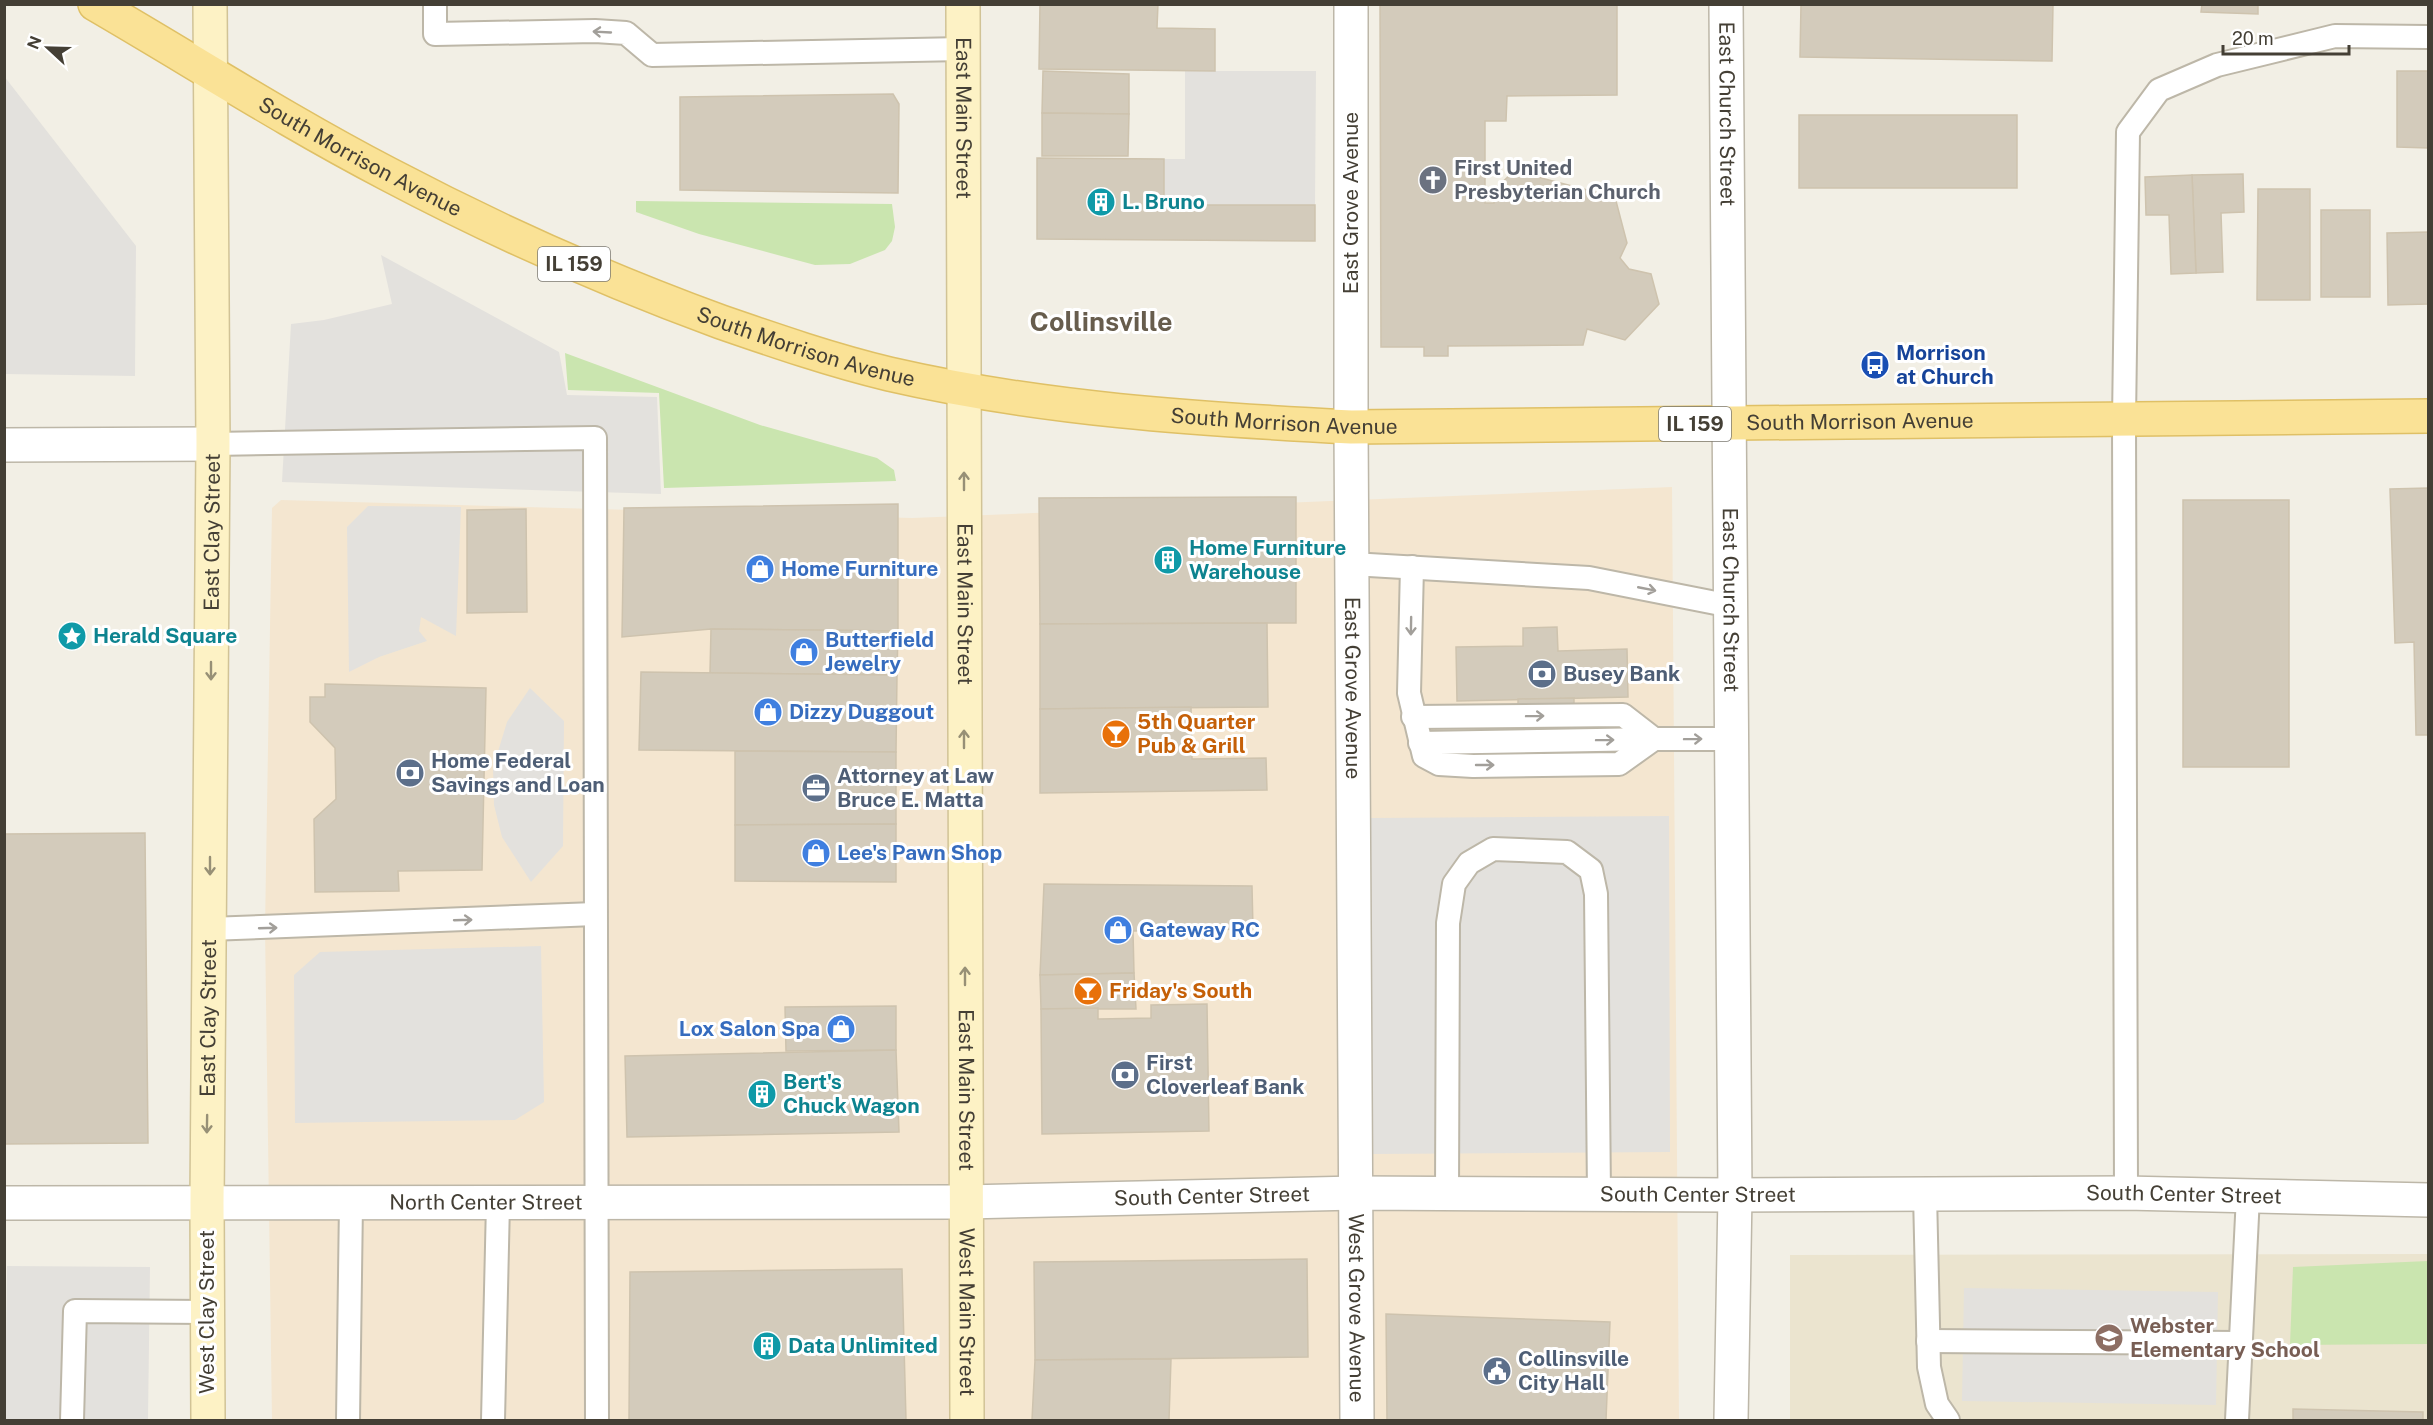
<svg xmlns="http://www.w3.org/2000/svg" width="2433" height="1425" font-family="'Public Sans',sans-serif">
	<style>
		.commercial { fill: #f4e6d0 }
		.education { fill: #ebe4cf }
		.green { fill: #cae5af }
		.parking { fill: #e3e1dd }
		.building { fill: #d3cbbb; stroke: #cec3ae; stroke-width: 1.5 }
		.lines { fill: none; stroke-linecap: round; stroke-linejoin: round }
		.lane-casing { stroke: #bdb7a8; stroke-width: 26 }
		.street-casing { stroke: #bdb7a8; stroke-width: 36 }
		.secondary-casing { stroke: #d1c396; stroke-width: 36 }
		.primary-casing { stroke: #dfc066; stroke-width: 36 }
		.lane { stroke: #fff; stroke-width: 22 }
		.street { stroke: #fff; stroke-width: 33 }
		.secondary { stroke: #fdf2c5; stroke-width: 33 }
		.primary { stroke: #fae296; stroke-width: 33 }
		.oneway { stroke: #a29f9a }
		.oneway2 { stroke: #979076 }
		.labels { text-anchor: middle; stroke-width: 6; stroke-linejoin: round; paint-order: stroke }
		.shield { fill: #fff; stroke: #7c7972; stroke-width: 1.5 }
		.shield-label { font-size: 20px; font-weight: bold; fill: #443f35 }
		.street-label { font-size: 21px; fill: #443f35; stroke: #fff }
		.worship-label { font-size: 21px; font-weight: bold; fill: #5b616d; stroke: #fff; text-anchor: start }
		.culture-label { font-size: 21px; font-weight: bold; fill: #0d838f; stroke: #fff; text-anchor: start }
		.transit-label { font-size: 21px; font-weight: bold; fill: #164399; stroke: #fff; text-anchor: start }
		.shop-label { font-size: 21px; font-weight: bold; fill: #366cbe; stroke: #fff; text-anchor: start }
		.service-label { font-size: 21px; font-weight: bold; fill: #4e5e75; stroke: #fff; text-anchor: start }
		.food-label { font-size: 21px; font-weight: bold; fill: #c56008; stroke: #fff; text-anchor: start }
		.education-label { font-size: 21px; font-weight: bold; fill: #785e54; stroke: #fff; text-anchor: start }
		.district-label { font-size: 27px; font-weight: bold; fill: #675d4d; stroke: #fff }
	</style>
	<rect width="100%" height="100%" fill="#f2efe5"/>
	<polygon class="commercial" points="1672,487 1679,1420 272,1420 265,928 272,508 281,500 912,518"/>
	<polygon class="education" points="2428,1254 2428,1420 1790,1420 1790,1255"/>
	<g class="green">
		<polygon points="636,201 892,204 895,227 892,241 885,250 850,264 815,265 699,234 636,212"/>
		<polygon points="565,353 760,425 877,458 894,470 896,481 664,488 659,393 568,390"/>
		<polygon points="2428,1261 2428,1344 2290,1345 2293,1267"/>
	</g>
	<g class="parking">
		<polygon points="1185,71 1316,71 1315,205 1164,205 1164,159 1185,159"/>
		<polygon points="4,76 136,246 135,376 5,374"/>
		<polygon points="381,255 559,352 567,395 657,397 661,494 282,482 291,324 324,320 392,304"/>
		<polygon points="368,506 461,507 456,636 421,617 419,631 427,641 379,657 349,672 347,527"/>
		<polygon points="530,688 564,721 563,846 531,882 502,837 494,805 493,768 507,722"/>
		<polygon points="1669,816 1670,1152 1372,1154 1371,818"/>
		<polygon points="541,946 544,1102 515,1120 295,1123 294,975 320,952"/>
		<polygon points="7,1266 150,1267 148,1420 5,1420"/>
		<polygon points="1964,1288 2218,1292 2216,1405 1962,1401"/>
	</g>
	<g class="building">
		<polygon points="1040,4 1158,4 1157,28 1215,29 1215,71 1039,69"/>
		<polygon points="1380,4 1617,4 1617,95 1507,96 1506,121 1485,121 1485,203 1494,203 1494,190 1514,171 1615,197 1627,243 1620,258 1629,269 1651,274 1659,304 1625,340 1587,329 1583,345 1448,346 1448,356 1424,356 1424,347 1381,347"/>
		<polygon points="1801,4 2053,4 2052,61 1800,57"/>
		<polygon points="2202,4 2258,4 2258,14 2201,12"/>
		<polygon points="1043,71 1129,74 1129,114 1042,113"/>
		<polygon points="2397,71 2428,71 2428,148 2397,147"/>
		<polygon points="893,94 899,104 898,193 680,190 680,97"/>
		<polygon points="1042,113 1129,114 1128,156 1042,156"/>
		<rect x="1799" y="115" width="218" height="73"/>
		<polygon points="1037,158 1164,159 1164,205 1315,205 1315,241 1037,239"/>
		<polygon points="2243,174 2244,212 2221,213 2223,272 2196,273 2192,175"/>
		<polygon points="2192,175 2196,273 2171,274 2169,215 2146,215 2145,177"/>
		<polygon points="2258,189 2310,189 2310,300 2257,300"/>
		<rect x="2321" y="210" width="49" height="87"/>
		<polygon points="2428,232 2428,304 2388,305 2387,233"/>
		<polygon points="2428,488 2428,735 2416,735 2414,642 2395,643 2390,489"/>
		<polygon points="1296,497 1296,623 1040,624 1039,498"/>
		<rect x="2183" y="500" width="106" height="267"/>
		<polygon points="898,504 898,631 711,629 622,637 624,508"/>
		<polygon points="526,509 527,612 467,613 467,510"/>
		<polygon points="1267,623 1268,707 1040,709 1040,624"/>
		<polygon points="1557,627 1558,651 1627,649 1628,697 1457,701 1456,647 1523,646 1523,628"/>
		<polygon points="711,629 898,631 897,675 710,673"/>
		<polygon points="641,672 897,675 896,752 639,750"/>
		<polygon points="325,684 486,688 482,870 398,871 399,891 315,892 314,819 336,799 335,748 310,722 310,697 325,697"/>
		<polygon points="1574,698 1574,758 1518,760 1518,699"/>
		<polygon points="1191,707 1192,759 1266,758 1267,790 1040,793 1040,709"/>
		<polygon points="735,751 896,752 896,824 735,825"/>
		<polygon points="896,824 896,882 735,881 735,825"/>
		<polygon points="145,833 148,1143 4,1144 4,834"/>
		<polygon points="1044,884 1252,886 1253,929 1133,931 1134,973 1040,975"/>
		<polygon points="1134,973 1136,1009 1041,1009 1040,975"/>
		<polygon points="1207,1004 1209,1131 1042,1134 1041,1009 1098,1008 1098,1019 1151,1018 1151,1005"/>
		<polygon points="896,1006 896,1050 786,1051 785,1007"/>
		<polygon points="896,1050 899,1132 627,1137 625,1056"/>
		<polygon points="1307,1259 1308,1357 1035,1360 1034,1262"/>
		<polygon points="902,1269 906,1420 629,1420 630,1272"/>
		<polygon points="1386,1314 1610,1322 1606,1420 1387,1420"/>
		<polygon points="1171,1359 1169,1420 1032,1420 1035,1360"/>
		<polygon points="2293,1409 2423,1412 2423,1420 2293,1420"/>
	</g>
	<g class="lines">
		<g class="lane-casing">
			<g id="lane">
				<polyline points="435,4 435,34 595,31 626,33 652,55 963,49"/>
				<polyline points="213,444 595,438 597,1420"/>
				<polyline points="1352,564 1589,578 1731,606"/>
				<polyline points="1412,567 1409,693 1424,756 1439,764 1473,766 1619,764 1654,739 1732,739"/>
				<polyline points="1413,717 1623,715 1654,739"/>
				<polyline points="1420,743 1654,739"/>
				<polyline points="209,929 595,914"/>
				<polyline points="1447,1193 1448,923 1454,884 1469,863 1493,849 1567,852 1591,870 1596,894 1599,1194"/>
				<polyline points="2126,1193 2124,420 2128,132 2159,90 2217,65 2335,36 2428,37"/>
				<polyline points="1925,1194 1929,1367 1937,1404 1948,1420"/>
				<polyline points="1928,1341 2241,1343"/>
				<polyline points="72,1420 75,1311 207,1312"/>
				<polyline points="348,1420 351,1203"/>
				<polyline points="493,1420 498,1203"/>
				<polyline points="2237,1420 2248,1196"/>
			</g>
		</g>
		<g class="street-casing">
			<g id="street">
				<path id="s1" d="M1351 4V427L1357 1420"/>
				<path id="s2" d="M1726 4 1735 1195 1731 1420"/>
				<polyline points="4,445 213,444"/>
				<path id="s3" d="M4 1203 966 1202 1356 1193 1735 1195 2126 1193 2428 1200"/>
			</g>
		</g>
		<g class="secondary-casing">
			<g id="secondary">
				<path id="s4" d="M963 4 967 1420"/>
				<path id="s5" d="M208 1420 207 1203 213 444 210 4"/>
			</g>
		</g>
		<g class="primary-casing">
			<g id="primary">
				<path id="s6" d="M95 4C193 61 288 122 388 174 496 231 606 280 721 322 776 341 831 360 889 374 1041 409 1196 419 1351 427L2428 416"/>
			</g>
		</g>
		<use href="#lane" class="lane"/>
		<use href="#street" class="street"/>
		<use href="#secondary" class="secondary"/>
		<use href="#primary" class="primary"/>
	</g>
	<defs><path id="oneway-shaft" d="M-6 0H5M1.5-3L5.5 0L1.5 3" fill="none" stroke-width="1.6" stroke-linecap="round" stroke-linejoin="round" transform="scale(1.5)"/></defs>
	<g class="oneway">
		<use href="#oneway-shaft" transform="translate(602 32) rotate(-177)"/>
		<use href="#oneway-shaft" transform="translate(1647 589) rotate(11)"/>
		<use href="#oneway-shaft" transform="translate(1411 626) rotate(91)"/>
		<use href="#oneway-shaft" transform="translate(1535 716) rotate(-1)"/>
		<use href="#oneway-shaft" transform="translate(1693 739) rotate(-1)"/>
		<use href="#oneway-shaft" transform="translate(1605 740) rotate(-1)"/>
		<use href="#oneway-shaft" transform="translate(1485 765)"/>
		<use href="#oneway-shaft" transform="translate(463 920) rotate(-2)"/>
		<use href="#oneway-shaft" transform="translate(268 928) rotate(-2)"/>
	</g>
	<g class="oneway2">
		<use href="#oneway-shaft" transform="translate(964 481) rotate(-90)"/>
		<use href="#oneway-shaft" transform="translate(211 671) rotate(90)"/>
		<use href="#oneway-shaft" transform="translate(964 739) rotate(-90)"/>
		<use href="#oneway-shaft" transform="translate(210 866) rotate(90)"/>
		<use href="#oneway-shaft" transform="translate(965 976) rotate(-90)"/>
		<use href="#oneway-shaft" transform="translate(207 1124) rotate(91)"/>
	</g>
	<defs>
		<g id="church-disc" transform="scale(1.5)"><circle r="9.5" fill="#6b7280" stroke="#fff"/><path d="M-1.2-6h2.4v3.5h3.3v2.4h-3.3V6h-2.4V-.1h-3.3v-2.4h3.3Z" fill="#fff"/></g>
		<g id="building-disc" transform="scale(1.5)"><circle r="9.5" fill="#0f9aa8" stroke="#fff"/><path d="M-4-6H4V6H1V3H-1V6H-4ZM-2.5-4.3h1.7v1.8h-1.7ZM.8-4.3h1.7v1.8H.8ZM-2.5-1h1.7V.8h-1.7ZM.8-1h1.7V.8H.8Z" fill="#fff"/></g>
		<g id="bus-disc" transform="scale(1.5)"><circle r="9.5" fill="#1a4fb4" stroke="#fff"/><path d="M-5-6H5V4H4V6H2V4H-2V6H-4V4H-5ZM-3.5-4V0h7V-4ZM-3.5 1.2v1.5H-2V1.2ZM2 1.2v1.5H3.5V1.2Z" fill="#fff"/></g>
		<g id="shop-disc" transform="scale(1.5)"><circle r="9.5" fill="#3f7fe0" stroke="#fff"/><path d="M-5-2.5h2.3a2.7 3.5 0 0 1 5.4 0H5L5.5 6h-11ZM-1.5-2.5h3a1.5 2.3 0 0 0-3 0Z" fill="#fff"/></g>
		<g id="sight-disc" transform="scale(1.5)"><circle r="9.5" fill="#0f9aa8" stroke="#fff"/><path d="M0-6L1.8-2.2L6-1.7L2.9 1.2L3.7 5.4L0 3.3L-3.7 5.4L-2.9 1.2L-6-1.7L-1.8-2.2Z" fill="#fff"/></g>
		<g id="bank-disc" transform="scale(1.5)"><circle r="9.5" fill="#5c6f8a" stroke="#fff"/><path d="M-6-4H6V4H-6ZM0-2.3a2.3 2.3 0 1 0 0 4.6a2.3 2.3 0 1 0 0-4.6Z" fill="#fff"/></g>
		<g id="bar-disc" transform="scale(1.5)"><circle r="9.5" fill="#e8710a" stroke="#fff"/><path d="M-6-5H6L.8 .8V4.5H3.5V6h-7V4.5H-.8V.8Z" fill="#fff"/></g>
		<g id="office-disc" transform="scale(1.5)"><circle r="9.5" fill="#5c6f8a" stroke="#fff"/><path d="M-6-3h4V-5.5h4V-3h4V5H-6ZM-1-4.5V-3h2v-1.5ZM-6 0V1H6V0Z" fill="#fff"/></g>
		<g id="school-disc" transform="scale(1.5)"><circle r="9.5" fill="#8d6e63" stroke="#fff"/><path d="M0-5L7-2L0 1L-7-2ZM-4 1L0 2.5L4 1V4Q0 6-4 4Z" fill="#fff"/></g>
		<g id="civic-disc" transform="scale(1.5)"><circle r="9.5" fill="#5c6f8a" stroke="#fff"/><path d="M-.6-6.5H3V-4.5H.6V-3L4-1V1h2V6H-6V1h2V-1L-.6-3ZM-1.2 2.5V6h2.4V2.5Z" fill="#fff"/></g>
	</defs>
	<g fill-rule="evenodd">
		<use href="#church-disc" x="1433" y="180"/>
		<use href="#building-disc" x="1101" y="202"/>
		<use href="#bus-disc" x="1875" y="365"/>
		<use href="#building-disc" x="1168" y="560"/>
		<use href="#shop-disc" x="760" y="569"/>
		<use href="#sight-disc" x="72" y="636"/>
		<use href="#shop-disc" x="804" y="652"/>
		<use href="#bank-disc" x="1542" y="674"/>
		<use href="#shop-disc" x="768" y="712"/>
		<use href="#bar-disc" x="1116" y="734"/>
		<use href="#bank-disc" x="410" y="773"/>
		<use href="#office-disc" x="816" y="788"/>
		<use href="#shop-disc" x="816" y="853"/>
		<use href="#shop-disc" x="1118" y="930"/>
		<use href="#bar-disc" x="1088" y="991"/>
		<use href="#shop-disc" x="841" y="1029"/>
		<use href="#bank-disc" x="1125" y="1075"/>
		<use href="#building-disc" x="762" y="1094"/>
		<use href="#school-disc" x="2109" y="1338"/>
		<use href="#building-disc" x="767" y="1346"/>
		<use href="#civic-disc" x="1497" y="1371"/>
	</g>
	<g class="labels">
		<g class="shield">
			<rect x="538" y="247" width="72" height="34" rx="4.5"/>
			<rect x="1659" y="407" width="72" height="34" rx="4.5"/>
		</g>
		<g class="shield-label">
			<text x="574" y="271">IL 159</text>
			<text x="1695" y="431">IL 159</text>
		</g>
		<g class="street-label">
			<text dy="7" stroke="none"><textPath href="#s2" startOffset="110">East Church Street</textPath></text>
			<text dy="7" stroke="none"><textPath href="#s4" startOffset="114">East Main Street</textPath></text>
			<text dy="7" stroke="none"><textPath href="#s6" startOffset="306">South Morrison Avenue</textPath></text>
			<text transform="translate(1351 203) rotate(-90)" y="7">East Grove Avenue</text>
			<text dy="7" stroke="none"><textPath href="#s6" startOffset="792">South Morrison Avenue</textPath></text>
			<text dy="7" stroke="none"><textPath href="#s6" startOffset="1278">South Morrison Avenue</textPath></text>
			<text dy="7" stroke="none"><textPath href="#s6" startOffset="1854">South Morrison Avenue</textPath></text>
			<text dy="7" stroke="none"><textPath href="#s5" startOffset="888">East Clay Street</textPath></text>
			<text dy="7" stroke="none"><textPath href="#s2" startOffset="596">East Church Street</textPath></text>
			<text dy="7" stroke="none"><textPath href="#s4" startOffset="600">East Main Street</textPath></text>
			<text dy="7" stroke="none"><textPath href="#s1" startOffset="684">East Grove Avenue</textPath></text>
			<text dy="7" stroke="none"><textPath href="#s5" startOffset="402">East Clay Street</textPath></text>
			<text dy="7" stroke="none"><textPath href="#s4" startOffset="1086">East Main Street</textPath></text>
			<text dy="7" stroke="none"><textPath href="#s3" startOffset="1694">South Center Street</textPath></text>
			<text dy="7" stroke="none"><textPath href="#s3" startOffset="2180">South Center Street</textPath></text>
			<text dy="7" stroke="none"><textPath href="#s3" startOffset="1208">South Center Street</textPath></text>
			<text dy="7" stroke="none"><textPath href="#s3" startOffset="482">North Center Street</textPath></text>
			<text dy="7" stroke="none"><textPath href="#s1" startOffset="1304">West Grove Avenue</textPath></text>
			<text dy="7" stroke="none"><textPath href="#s4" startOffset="1308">West Main Street</textPath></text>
			<text transform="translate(207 1312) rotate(-90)" y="7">West Clay Street</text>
		</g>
		<g class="worship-label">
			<text x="1454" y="175">First United<tspan x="1454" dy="24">Presbyterian Church</tspan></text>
		</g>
		<g class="culture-label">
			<text x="1122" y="209">L. Bruno</text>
			<text x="1189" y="555">Home Furniture<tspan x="1189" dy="24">Warehouse</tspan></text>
			<text x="93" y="643">Herald Square</text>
			<text x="783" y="1089">Bert's<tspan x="783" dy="24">Chuck Wagon</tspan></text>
			<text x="788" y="1353">Data Unlimited</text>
		</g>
		<g class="transit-label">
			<text x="1896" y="360">Morrison<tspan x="1896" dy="24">at Church</tspan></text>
		</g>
		<g class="shop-label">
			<text x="781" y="576">Home Furniture</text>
			<text x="825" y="647">Butterfield<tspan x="825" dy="24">Jewelry</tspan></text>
			<text x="789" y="719">Dizzy Duggout</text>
			<text x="837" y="860">Lee's Pawn Shop</text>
			<text x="1139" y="937">Gateway RC</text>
			<text x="820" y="1036" text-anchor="end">Lox Salon Spa</text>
		</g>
		<g class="service-label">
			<text x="1563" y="681">Busey Bank</text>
			<text x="431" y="768">Home Federal<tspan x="431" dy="24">Savings and Loan</tspan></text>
			<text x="837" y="783">Attorney at Law<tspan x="837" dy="24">Bruce E. Matta</tspan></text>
			<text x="1146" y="1070">First<tspan x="1146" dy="24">Cloverleaf Bank</tspan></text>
			<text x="1518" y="1366">Collinsville<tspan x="1518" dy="24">City Hall</tspan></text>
		</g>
		<g class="food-label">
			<text x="1137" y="729">5th Quarter<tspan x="1137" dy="24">Pub &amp; Grill</tspan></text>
			<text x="1109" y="998">Friday's South</text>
		</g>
		<g class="education-label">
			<text x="2130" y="1333">Webster<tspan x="2130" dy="24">Elementary School</tspan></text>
		</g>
		<g class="district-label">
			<text x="1101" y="331">Collinsville</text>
		</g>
	</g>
	<rect width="2433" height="1425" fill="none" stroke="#443f35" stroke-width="12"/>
	<g transform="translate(48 48) rotate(292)" stroke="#ffffff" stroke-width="4.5" paint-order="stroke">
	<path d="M0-4.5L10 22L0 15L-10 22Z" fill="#443f35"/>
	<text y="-9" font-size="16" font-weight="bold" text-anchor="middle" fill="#443f35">N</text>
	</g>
	<path d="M2223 45v9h126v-9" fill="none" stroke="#443f35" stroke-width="3"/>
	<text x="2232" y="45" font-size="18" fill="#443f35" stroke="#ffffff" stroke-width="4.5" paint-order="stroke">20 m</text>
</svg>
